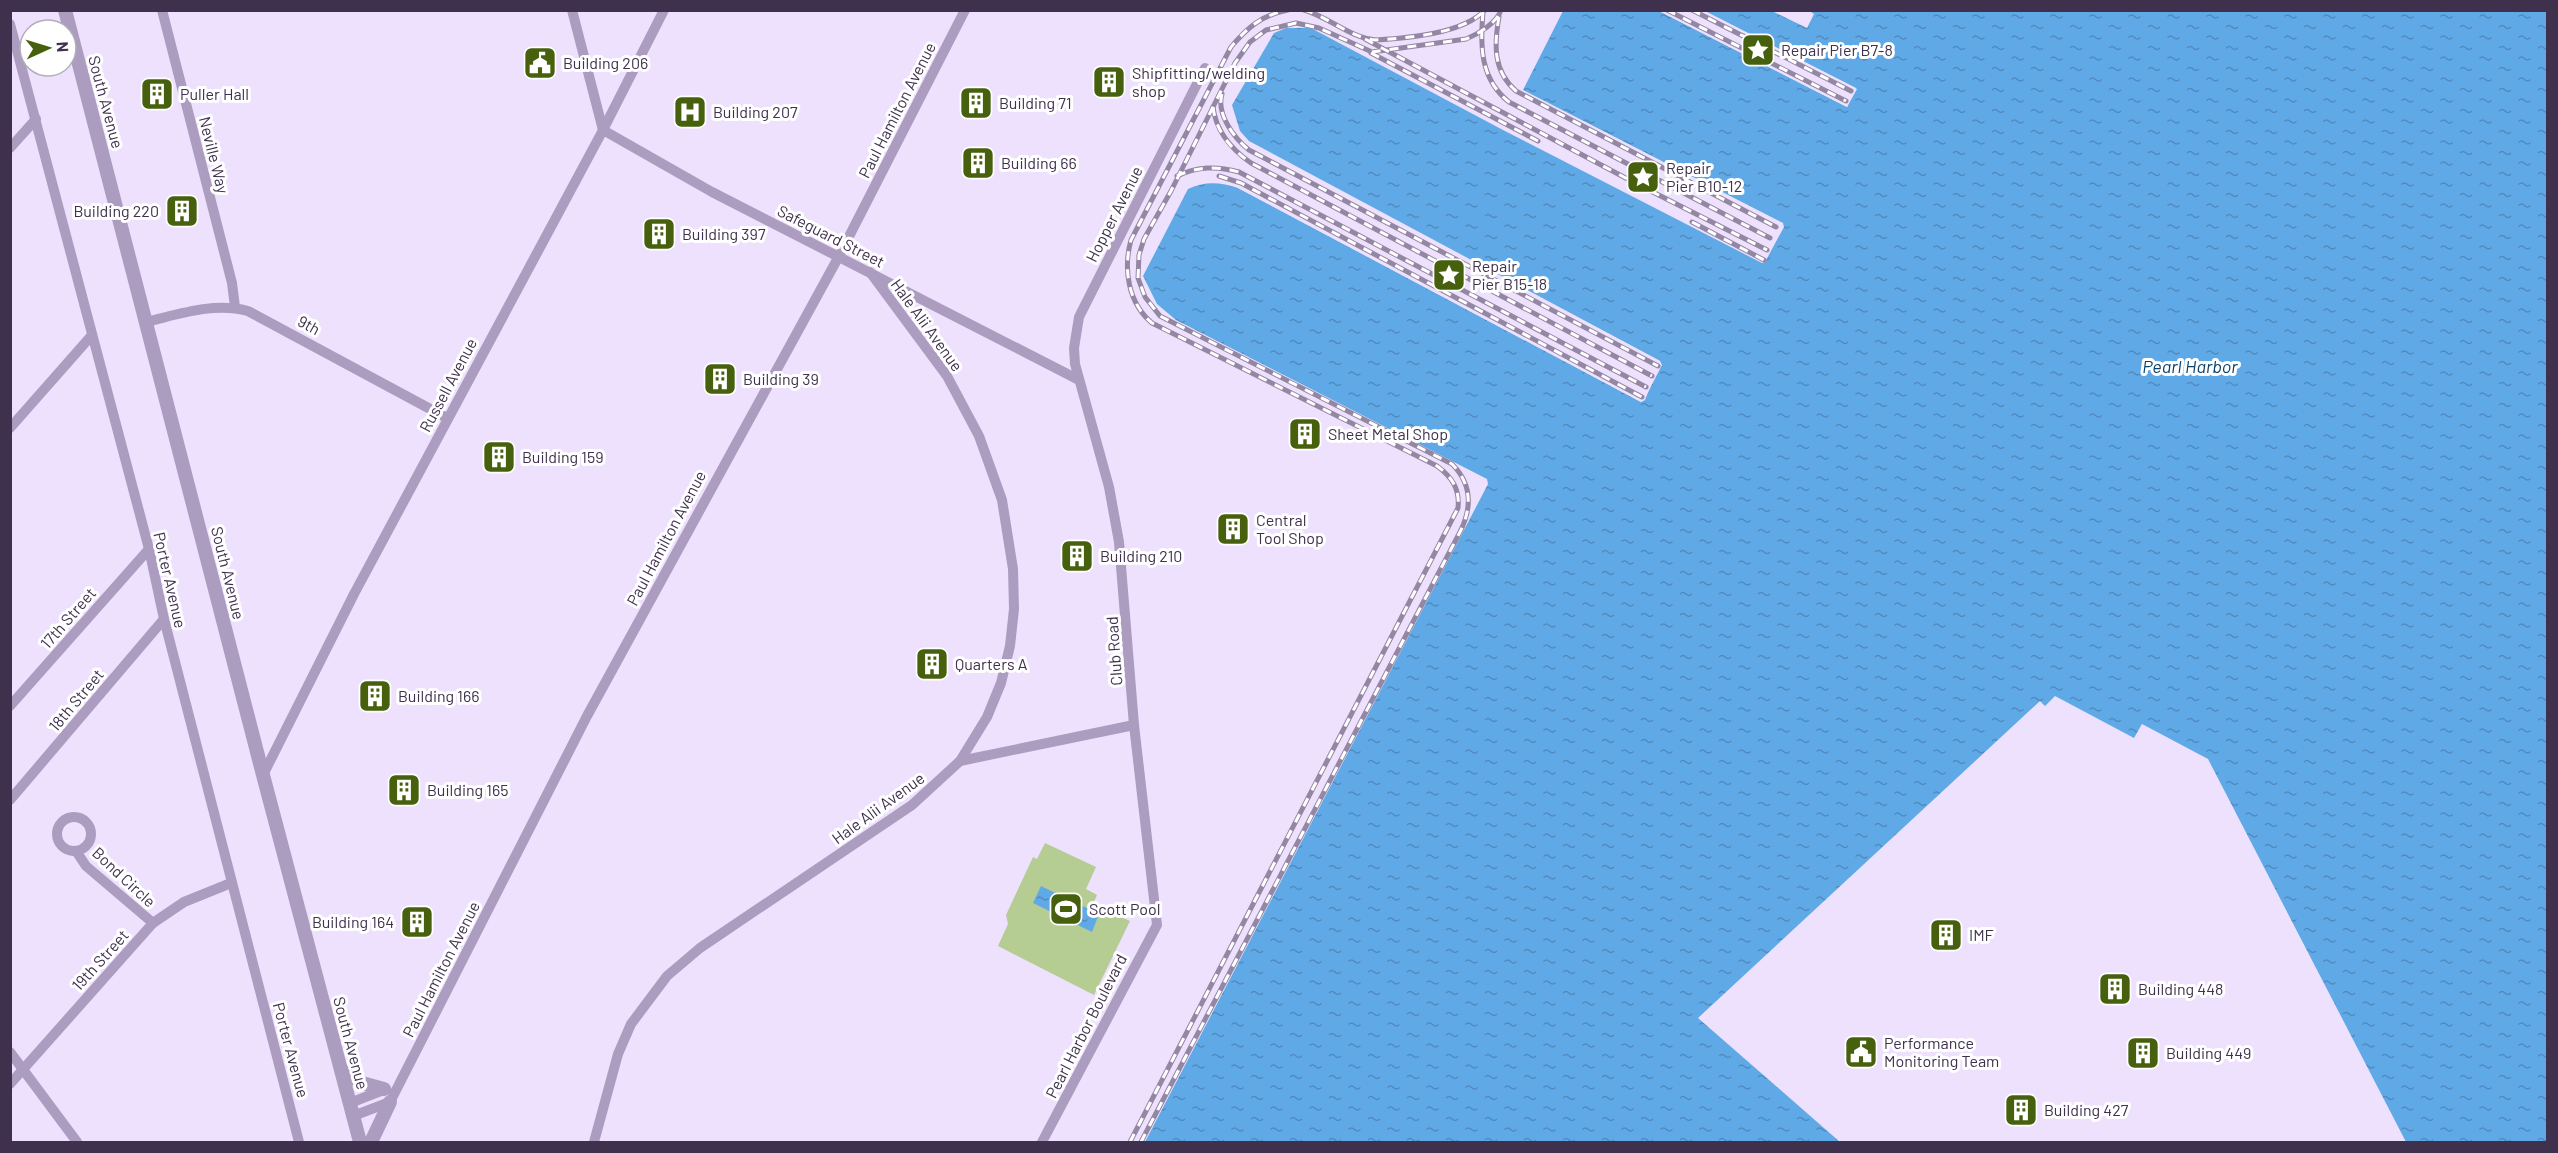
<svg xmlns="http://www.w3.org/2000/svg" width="2558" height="1153" font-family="Barlow,sans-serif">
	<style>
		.pitch { fill: #b5cc92 }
		.water { fill: url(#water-ripples) }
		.pier { fill: #eee1fe }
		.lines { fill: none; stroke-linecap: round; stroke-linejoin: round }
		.minor { stroke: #ac9cbf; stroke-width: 10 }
		.tertiary { stroke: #ac9cbf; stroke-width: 14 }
		.rail-casing { stroke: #9487a3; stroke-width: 5 }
		.rail { stroke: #fff; stroke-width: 3; stroke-dasharray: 9; stroke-linecap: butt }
		.labels { text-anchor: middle; stroke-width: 6; stroke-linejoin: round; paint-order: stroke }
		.poi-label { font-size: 16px; fill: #3f314d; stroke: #fff; text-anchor: start }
		.street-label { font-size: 16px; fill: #3f314d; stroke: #fff }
		.water-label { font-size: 18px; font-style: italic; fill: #0c436c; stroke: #fff }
	</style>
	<defs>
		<pattern id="water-ripples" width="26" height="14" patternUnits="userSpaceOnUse" patternTransform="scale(1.5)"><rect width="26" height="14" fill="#60a9e7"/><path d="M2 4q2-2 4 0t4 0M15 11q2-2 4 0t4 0" fill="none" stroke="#518abd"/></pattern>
	</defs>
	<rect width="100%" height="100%" fill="#eee1fe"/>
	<polygon class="pitch" points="1045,843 1096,867 1086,889 1097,895 1093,904 1130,921 1094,995 998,946 1008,924 1006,915 1033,857 1037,859"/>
	<g class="water">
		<path d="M1808 10 2547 11V1142H2406L2208 759 2142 724 2134 738 2055 696 2045 706 2040 701 1698 1018 1840 1142H1145L1488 484 1487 479 1176 320 1157 304 1143 276 1188 189C1204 181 1221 182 1238 188L1641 402 1645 400 1660 361 1249 141 1240 131 1232 105 1274 33 1286 28H1311L1503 130 1762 263 1765 262 1784 227 1783 223 1523 90 1563 11H1659L1847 107 1856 88 1705 11H1772L1807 28 1814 14Z"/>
		<polygon points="1041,886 1099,914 1092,932 1033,903"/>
	</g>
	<g class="pier">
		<polygon points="1666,10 1846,103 1852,90 1702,10 1857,89 1847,107 1659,11"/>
		<polygon points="1259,148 1660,361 1662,365 1644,400 1641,402 1238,188 1239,186 1642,398 1658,363 1257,151"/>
	</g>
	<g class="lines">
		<g class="minor">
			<polyline points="162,10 232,283 235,307"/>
			<polyline points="572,10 603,130"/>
			<polyline points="10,24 149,549 164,619 299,1142"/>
			<polyline points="603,130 712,192 1079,380"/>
			<polyline points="10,148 36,119"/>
			<path d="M146 322C180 314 213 302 248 311L447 418"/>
			<polyline points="10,428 92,335"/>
			<polyline points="10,706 149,549"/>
			<polyline points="960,761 1134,725"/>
			<polyline points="263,775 354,594 603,130 664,10"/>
			<polyline points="10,800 164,619"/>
			<circle cx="74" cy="834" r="17"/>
			<polyline points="76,851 86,866 153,923"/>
			<polyline points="10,1052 77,1142"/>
			<polyline points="10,1084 153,923 184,902 231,883"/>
			<polyline points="350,1103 386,1089"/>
			<polyline points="353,1116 390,1102 587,716 839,256 965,10"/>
			<polyline points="594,1142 618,1054 631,1024 667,976 700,948 912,805 960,761 987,717 1001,683 1010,646 1014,609 1013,569 1002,500 979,436 947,376 870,272"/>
			<polyline points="1042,1142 1157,925 1134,725 1119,542 1109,487 1075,364 1074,348 1079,317 1205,68"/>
		</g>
		<g class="tertiary">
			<polyline points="65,10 263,775 360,1142"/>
			<polyline points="342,1071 362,1083 384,1089"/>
			<polyline points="371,1142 390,1102"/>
		</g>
		<g class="rail-casing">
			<g id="rail">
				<path d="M1304 10C1329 17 1350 38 1376 40 1407 38 1463 34 1485 10"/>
				<polyline points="1667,10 1846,101"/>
				<polyline points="1692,10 1851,91"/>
				<path d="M1483 12C1480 46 1480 79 1509 102L1770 238"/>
				<path d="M1499 17C1494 45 1493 71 1516 91L1776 227"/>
				<polyline points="1365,39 1635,183 1767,250"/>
				<polyline points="1371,53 1538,141"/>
				<path d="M1222 94C1216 114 1234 138 1249 150L1658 366"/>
				<path d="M1213 107C1216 132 1231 149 1251 163L1652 376"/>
				<path d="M1177 176C1198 166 1217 166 1239 172L1646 387"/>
				<polyline points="1219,176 1241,183 1642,397"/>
				<polyline points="1692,222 1764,260"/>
				<path d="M1130 1142 1458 508C1460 489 1452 477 1437 466L1152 323C1128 303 1123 269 1131 240L1231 47C1248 27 1262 15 1288 10"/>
				<path d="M1141 1142 1460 532C1472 508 1472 484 1452 464L1160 316 1145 297 1138 278 1139 255 1144 239 1171 191 1235 63 1250 42 1266 30 1296 23 1319 28 1372 52 1466 39C1478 34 1497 23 1501 10"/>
			</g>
		</g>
		<use href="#rail" class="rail"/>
	</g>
	<defs>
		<g id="sight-square" transform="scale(1.725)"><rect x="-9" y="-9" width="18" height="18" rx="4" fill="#47600e" stroke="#fff"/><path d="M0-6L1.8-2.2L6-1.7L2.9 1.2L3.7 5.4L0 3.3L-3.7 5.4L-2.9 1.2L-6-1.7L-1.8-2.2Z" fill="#fff"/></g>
		<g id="civic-square" transform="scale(1.725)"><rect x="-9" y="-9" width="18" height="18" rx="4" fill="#47600e" stroke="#fff"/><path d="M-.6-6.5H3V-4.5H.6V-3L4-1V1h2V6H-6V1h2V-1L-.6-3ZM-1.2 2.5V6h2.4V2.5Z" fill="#fff"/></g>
		<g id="building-square" transform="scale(1.725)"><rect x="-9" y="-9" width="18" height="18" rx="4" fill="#47600e" stroke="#fff"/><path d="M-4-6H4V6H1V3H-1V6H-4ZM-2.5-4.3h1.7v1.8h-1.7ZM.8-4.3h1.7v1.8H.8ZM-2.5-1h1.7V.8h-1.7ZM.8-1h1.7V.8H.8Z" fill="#fff"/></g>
		<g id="hospital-square" transform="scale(1.725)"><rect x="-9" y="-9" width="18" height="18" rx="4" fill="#47600e" stroke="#fff"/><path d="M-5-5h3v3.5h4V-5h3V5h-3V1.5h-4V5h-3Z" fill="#fff"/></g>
		<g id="stadium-square" transform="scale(1.725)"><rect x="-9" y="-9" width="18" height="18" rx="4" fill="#47600e" stroke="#fff"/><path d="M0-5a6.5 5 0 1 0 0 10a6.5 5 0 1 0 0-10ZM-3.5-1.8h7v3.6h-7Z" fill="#fff"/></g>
	</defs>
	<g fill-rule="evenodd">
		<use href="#sight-square" x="1758" y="50"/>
		<use href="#civic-square" x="540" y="63"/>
		<use href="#building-square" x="1109" y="82"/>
		<use href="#building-square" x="157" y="94"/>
		<use href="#building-square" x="976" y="103"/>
		<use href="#hospital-square" x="690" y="112"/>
		<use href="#building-square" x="978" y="163"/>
		<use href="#sight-square" x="1643" y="177"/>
		<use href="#building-square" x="182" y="211"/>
		<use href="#building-square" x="659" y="234"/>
		<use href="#sight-square" x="1449" y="275"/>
		<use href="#building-square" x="720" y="379"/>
		<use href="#building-square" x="1305" y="434"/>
		<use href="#building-square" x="499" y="457"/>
		<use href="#building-square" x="1233" y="529"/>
		<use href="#building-square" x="1077" y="556"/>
		<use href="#building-square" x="932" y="664"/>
		<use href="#building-square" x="375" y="696"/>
		<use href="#building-square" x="404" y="790"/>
		<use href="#stadium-square" x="1066" y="909"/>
		<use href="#building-square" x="417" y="922"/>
		<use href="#building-square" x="1946" y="935"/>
		<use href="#building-square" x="2115" y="989"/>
		<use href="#civic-square" x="1861" y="1052"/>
		<use href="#building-square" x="2143" y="1053"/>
		<use href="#building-square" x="2021" y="1110"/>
	</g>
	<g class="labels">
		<g class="poi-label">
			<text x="1781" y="56">Repair Pier B7-8</text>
			<text x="563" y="69">Building 206</text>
			<text x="1132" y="79">Shipfitting/welding<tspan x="1132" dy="18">shop</tspan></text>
			<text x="180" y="100">Puller Hall</text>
			<text x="999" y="109">Building 71</text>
			<text x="713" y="118">Building 207</text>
			<text x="1001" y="169">Building 66</text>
			<text x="1666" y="174">Repair<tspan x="1666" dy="18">Pier B10-12</tspan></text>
			<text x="159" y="217" text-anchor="end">Building 220</text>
			<text x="682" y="240">Building 397</text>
			<text x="1472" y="272">Repair<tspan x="1472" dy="18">Pier B15-18</tspan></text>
			<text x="743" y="385">Building 39</text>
			<text x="1328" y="440">Sheet Metal Shop</text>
			<text x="522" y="463">Building 159</text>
			<text x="1256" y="526">Central<tspan x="1256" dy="18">Tool Shop</tspan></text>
			<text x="1100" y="562">Building 210</text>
			<text x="955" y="670">Quarters A</text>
			<text x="398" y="702">Building 166</text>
			<text x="427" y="796">Building 165</text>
			<text x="1089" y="915">Scott Pool</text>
			<text x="394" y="928" text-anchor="end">Building 164</text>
			<text x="1969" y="941">IMF</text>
			<text x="2138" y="995">Building 448</text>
			<text x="1884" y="1049">Performance<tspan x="1884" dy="18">Monitoring Team</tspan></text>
			<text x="2166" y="1059">Building 449</text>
			<text x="2044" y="1116">Building 427</text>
		</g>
		<g class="street-label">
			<text transform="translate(106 102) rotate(75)" y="6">South Avenue</text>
			<text transform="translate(897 110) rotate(-63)" y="6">Paul Hamilton Avenue</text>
			<text transform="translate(214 155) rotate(76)" y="6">Neville Way</text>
			<text transform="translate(1114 214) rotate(-63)" y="6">Hopper Avenue</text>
			<text transform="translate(831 236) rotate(27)" y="6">Safeguard Street</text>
			<text transform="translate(309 325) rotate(29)" y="6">9th</text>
			<text transform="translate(927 325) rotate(54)" y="6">Hale Alii Avenue</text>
			<text transform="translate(448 385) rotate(-62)" y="6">Russell Avenue</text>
			<text transform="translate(666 538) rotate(-62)" y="6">Paul Hamilton Avenue</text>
			<text transform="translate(228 573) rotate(76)" y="6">South Avenue</text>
			<text transform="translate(170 580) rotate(77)" y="6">Porter Avenue</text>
			<text transform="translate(68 618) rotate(-49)" y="6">17th Street</text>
			<text transform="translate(1114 651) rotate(-94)" y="6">Club Road</text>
			<text transform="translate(76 700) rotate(-50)" y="6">18th Street</text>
			<text transform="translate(878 808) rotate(-36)" y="6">Hale Alii Avenue</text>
			<text transform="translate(124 877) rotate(43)" y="6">Bond Circle</text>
			<text transform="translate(100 960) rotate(-48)" y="6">19th Street</text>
			<text transform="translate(441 969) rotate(-63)" y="6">Paul Hamilton Avenue</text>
			<text transform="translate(1086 1026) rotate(-63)" y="6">Pearl Harbor Boulevard</text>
			<text transform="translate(351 1043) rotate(75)" y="6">South Avenue</text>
			<text transform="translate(291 1050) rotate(75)" y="6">Porter Avenue</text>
		</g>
		<g class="water-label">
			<text x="2190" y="373">Pearl Harbor</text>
		</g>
	</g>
	<rect width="2558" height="1153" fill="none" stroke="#3f314d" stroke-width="24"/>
	<g transform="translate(48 48) rotate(86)"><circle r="28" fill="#ffffff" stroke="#b2adb8" stroke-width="1.5"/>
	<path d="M0-4.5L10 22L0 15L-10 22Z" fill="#47600e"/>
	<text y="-9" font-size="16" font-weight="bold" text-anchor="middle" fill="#3f314d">N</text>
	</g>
</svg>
